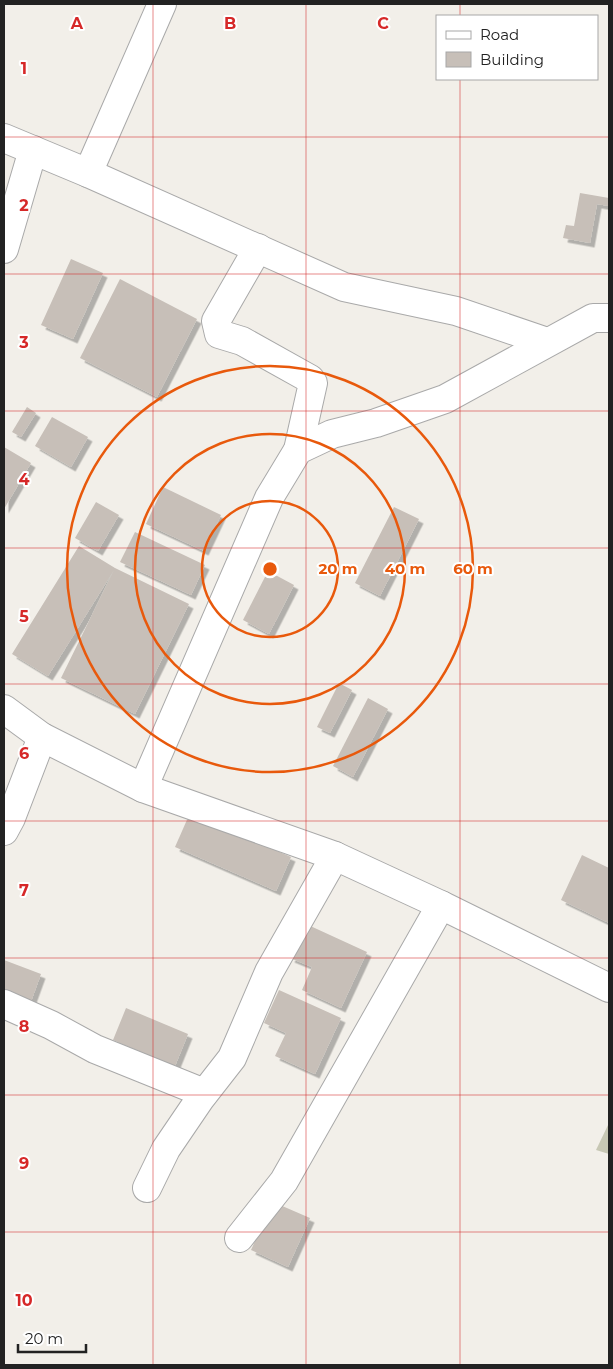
<svg xmlns="http://www.w3.org/2000/svg" width="613" height="1369" font-family="Montserrat,sans-serif">
	<style>
		.construction { fill: #c7c7b4 }
		.building { fill: #c7bfb8; filter: url(#shadow) }
		.lines { fill: none; stroke-linecap: round; stroke-linejoin: round }
		.minor-casing { stroke: #a9a9a9; stroke-width: 30 }
		.minor { stroke: #fff; stroke-width: 28 }
		.grid { fill: none; stroke: #d62828; stroke-width: 1; stroke-opacity: 0.55 }
		.ring { fill: none; stroke: #e8590c; stroke-width: 2.5 }
		.grid-label { font-size: 16px; text-anchor: middle; font-weight: bold; fill: #d62828; stroke: #fff; stroke-width: 4; stroke-linejoin: round; paint-order: stroke }
		.centre { fill: #e8590c; stroke: #fff; stroke-width: 2.5 }
		.ring-label { font-size: 15px; text-anchor: middle; font-weight: bold; fill: #e8590c; stroke: #fff; stroke-width: 4; stroke-linejoin: round; paint-order: stroke }
	</style>
	<defs>
		<filter id="shadow"><feDropShadow dx="4.5" dy="4.5" stdDeviation="0" flood-color="#0004"/></filter>
	</defs>
	<rect width="100%" height="100%" fill="#f2efe9"/>
	<polygon class="construction" points="609,1123 609,1154 596,1150"/>
	<g class="building">
		<polygon points="580,193 609,198 609,206 597,204 590,243 563,238 566,225 574,226"/>
		<polygon points="71,259 103,273 73,339 41,325"/>
		<polygon points="120,279 197,319 157,397 80,358"/>
		<polygon points="27,407 36,413 21,437 12,432"/>
		<polygon points="52,417 88,437 71,467 35,446"/>
		<polygon points="4,447 31,463 4,509"/>
		<polygon points="163,487 221,515 204,551 146,524"/>
		<polygon points="96,502 119,515 98,551 75,538"/>
		<polygon points="394,507 419,519 380,596 355,583"/>
		<polygon points="135,532 205,565 191,595 120,562"/>
		<polygon points="79,546 115,568 189,604 135,714 61,678 114,570 48,676 12,654"/>
		<polygon points="268,571 294,585 269,634 243,620"/>
		<polygon points="339,683 352,690 330,733 317,727"/>
		<polygon points="368,698 388,709 353,777 333,766"/>
		<polygon points="190,813 291,857 276,891 175,847"/>
		<polygon points="582,855 609,868 609,923 561,900"/>
		<polygon points="306,924 367,952 341,1008 302,990 312,967 290,958"/>
		<polygon points="4,960 41,974 29,1007 4,998"/>
		<polygon points="279,990 341,1018 315,1074 275,1056 286,1033 264,1023"/>
		<polygon points="126,1008 188,1034 175,1066 113,1040"/>
		<polygon points="273,1202 310,1218 288,1267 251,1250"/>
	</g>
	<g class="lines">
		<g class="minor-casing">
			<g id="minor">
				<polyline points="4,138 88,173 344,287 456,311 547,342"/>
				<polyline points="88,173 162,4"/>
				<polyline points="258,248 216,321 219,334 242,341 310,379 313,383 298,450"/>
				<polyline points="4,249 33,150"/>
				<polyline points="4,709 42,737 143,788 335,856 441,905 609,988"/>
				<polyline points="143,788 269,498 298,450 332,434 376,423 445,399 593,318 609,318"/>
				<polyline points="4,831 11,818 42,737"/>
				<polyline points="4,1004 51,1025 95,1049 204,1093"/>
				<polyline points="147,1188 166,1149 200,1099 232,1058 269,972 335,856"/>
				<polyline points="239,1238 284,1181 441,905"/>
			</g>
		</g>
		<use href="#minor" class="minor"/>
	</g>
	<path class="grid" d="M153 4V1365M306 4V1365M460 4V16M460 79V1365M4 137H609M4 274H609M4 411H609M4 548H609M4 684H609M4 821H609M4 958H609M4 1095H609M4 1232H609"/>
	<g class="ring">
		<circle cx="270" cy="569" r="68"/>
		<circle cx="270" cy="569" r="135"/>
		<circle cx="270" cy="569" r="203"/>
	</g>
	<g class="grid-label">
		<text x="77" y="29">A</text>
		<text x="230" y="29">B</text>
		<text x="383" y="29">C</text>
		<text x="24" y="74">1</text>
		<text x="24" y="211">2</text>
		<text x="24" y="348">3</text>
		<text x="24" y="485">4</text>
		<text x="24" y="622">5</text>
		<text x="24" y="759">6</text>
		<text x="24" y="896">7</text>
		<text x="24" y="1032">8</text>
		<text x="24" y="1169">9</text>
		<text x="24" y="1306">10</text>
	</g>
	<circle cx="270" cy="569" r="8" class="centre"/>
	<g class="ring-label">
		<text x="338" y="574">20 m</text>
		<text x="405" y="574">40 m</text>
		<text x="473" y="574">60 m</text>
	</g>
	<rect width="613" height="1369" fill="none" stroke="#222222" stroke-width="10"/>
	<rect x="436" y="15" width="162" height="65" fill="#ffffff" stroke="#a7a7a7"/>
	<rect x="446" y="31" width="25" height="8" fill="#ffffff" stroke="#a7a7a7"/>
	<text x="480" y="40" font-size="15" fill="#222222">Road</text>
	<rect x="446" y="52" width="25" height="15" fill="#c7bfb8" stroke="#a7a7a7"/>
	<text x="480" y="65" font-size="15" fill="#222222">Building</text>
	<path d="M18 1344v8h68v-8" fill="none" stroke="#222222" stroke-width="2.5"/>
	<text x="25" y="1344" font-size="15" fill="#222222" stroke="#ffffff" stroke-width="4" paint-order="stroke">20 m</text>
</svg>
